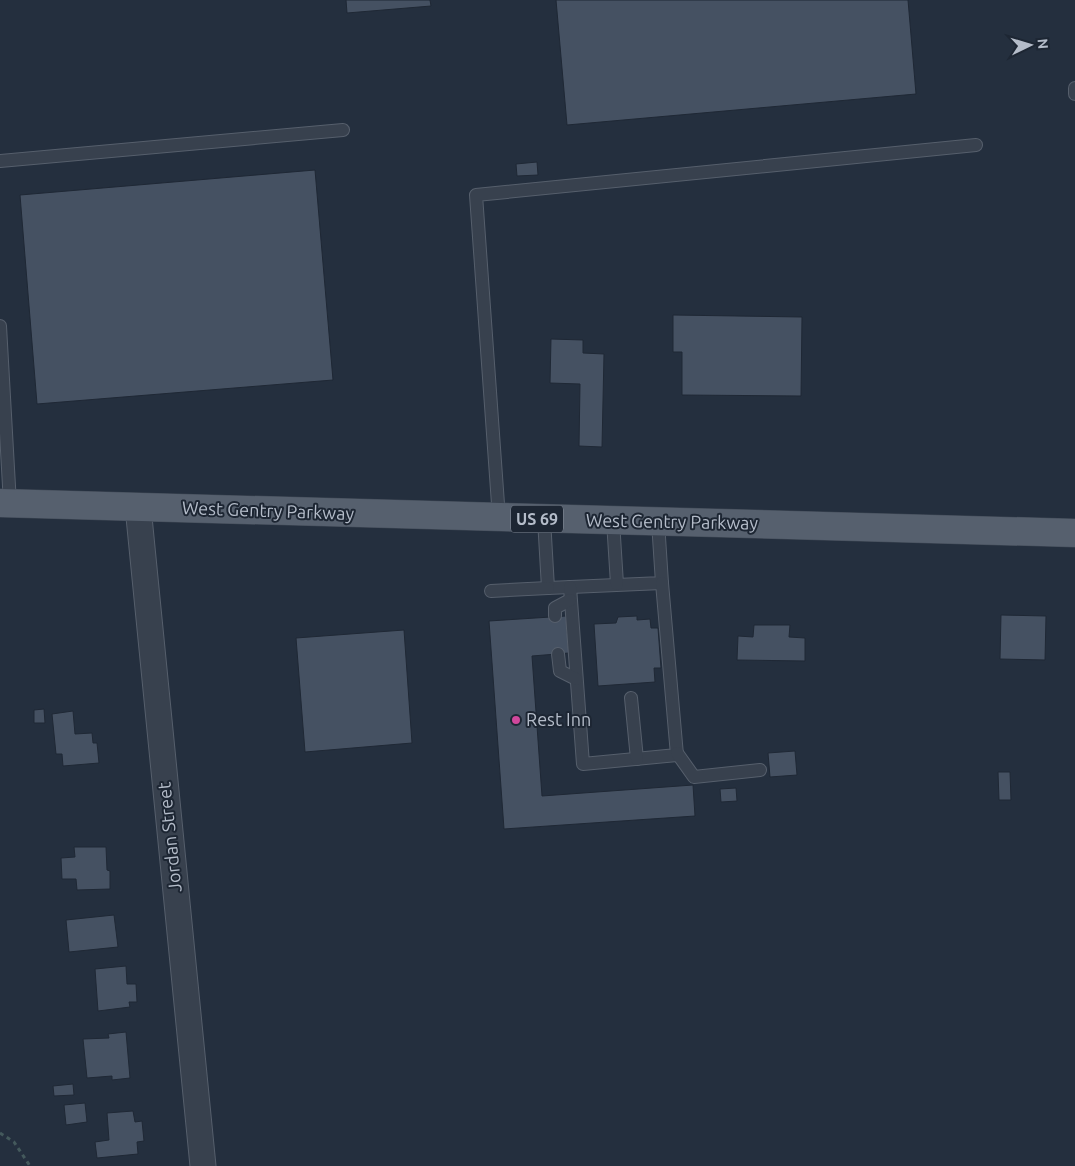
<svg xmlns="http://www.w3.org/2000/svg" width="1075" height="1166" font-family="Ubuntu,sans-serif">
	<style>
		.building { fill: #455162; stroke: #1f2835 }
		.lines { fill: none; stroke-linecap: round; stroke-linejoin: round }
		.service-casing { stroke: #565f6c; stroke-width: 14 }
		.minor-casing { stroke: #565f6c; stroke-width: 27 }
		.primary-casing { stroke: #414a57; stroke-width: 29 }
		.path { stroke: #44595c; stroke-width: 3; stroke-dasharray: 4 4; stroke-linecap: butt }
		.service { stroke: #38414e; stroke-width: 12 }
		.minor { stroke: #38414e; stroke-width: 25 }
		.primary { stroke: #56606e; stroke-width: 28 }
		.hotel-dot { fill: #d1479c; stroke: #1d2633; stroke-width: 2 }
		.labels { text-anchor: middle; stroke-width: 4; stroke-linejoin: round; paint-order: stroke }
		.shield { fill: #1d2633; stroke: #878f9c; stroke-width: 1 }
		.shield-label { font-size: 16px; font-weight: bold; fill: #b4bcc9 }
		.street-label { font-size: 18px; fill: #b4bcc9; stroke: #1d2633 }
		.poi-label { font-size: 18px; fill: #b4bcc9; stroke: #1d2633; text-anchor: start }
	</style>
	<rect width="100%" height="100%" fill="#242f3e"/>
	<g class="building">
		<polygon points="346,0 430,0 431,6 347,13"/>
		<polygon points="556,0 908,0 916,94 567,125"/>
		<polygon points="537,162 538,175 517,176 516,164"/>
		<polygon points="315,170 333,380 37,404 20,195"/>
		<polygon points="673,315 802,317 801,396 682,395 682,352 673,352"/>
		<polygon points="551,339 583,340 583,353 604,354 602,447 579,446 580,384 550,383"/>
		<polygon points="1001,615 1046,616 1045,660 1000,659"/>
		<polygon points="566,616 569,653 532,656 542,796 693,785 695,816 504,829 489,621"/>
		<polygon points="637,616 637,620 650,619 651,628 658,628 661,668 654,668 655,682 598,686 594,624 616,623 618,617"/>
		<polygon points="754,625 790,625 789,637 805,638 805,661 737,660 738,636 753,637"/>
		<polygon points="404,630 412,743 305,752 296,638"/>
		<polygon points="44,709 45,723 34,723 34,710"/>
		<polygon points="73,711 75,734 92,733 93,743 97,743 99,763 63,766 62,754 56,754 52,714"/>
		<polygon points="795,751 797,775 770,777 768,753"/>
		<polygon points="998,772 1010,772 1011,800 999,800"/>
		<polygon points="736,788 737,801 721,802 720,789"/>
		<polygon points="74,847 106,847 107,870 110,871 110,889 77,890 76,879 62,879 61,858 75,857"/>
		<polygon points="114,915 118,947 69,952 66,920"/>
		<polygon points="126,966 127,984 136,984 137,1002 129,1002 130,1007 98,1011 95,969"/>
		<polygon points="126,1032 130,1078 112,1080 112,1076 87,1078 83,1039 109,1038 108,1034"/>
		<polygon points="73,1084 74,1095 54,1096 53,1086"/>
		<polygon points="85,1103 87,1122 66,1125 64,1105"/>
		<polygon points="133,1111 135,1122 142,1121 144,1141 137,1142 138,1154 97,1158 95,1142 109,1140 107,1113"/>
	</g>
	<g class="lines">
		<g class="service-casing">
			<g id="service">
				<polyline points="1075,88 1075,94"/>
				<polyline points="0,161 343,130"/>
				<polyline points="0,326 10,504"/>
				<polyline points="499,518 476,195 976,145"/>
				<polyline points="544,519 548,588 662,583 658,522"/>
				<polyline points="613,521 617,584"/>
				<polyline points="570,587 583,764 677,755 662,583"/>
				<polyline points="491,591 548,588"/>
				<polyline points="555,616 555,608 570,600"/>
				<polyline points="558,654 560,671 576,679"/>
				<polyline points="631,698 637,759"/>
				<polyline points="677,753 694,777 760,770"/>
			</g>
		</g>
		<g class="minor-casing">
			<polyline id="minor" points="138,507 203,1166"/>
		</g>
		<g class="primary-casing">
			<polyline id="primary" points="0,503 1075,533"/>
		</g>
		<polyline class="path" points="0,1133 14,1142 30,1166"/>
		<use href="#service" class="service"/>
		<use href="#minor" class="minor"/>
		<use href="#primary" class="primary"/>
	</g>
	<circle class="hotel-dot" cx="516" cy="720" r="5"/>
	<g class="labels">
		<rect class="shield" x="511" y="505.5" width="52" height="27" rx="4"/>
		<g class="shield-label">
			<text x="537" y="525">US 69</text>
		</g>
		<g class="street-label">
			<text transform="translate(268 511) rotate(2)" y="6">West Gentry Parkway</text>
			<text transform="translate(672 522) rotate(1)" y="6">West Gentry Parkway</text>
			<text transform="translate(170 837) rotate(-96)" y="6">Jordan Street</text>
		</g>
		<g class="poi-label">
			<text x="526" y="726">Rest Inn</text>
		</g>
	</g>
	<g transform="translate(1030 45) rotate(85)" stroke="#1d2633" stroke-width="4" paint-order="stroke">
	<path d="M0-4L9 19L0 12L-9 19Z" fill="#b4bcc9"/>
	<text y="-8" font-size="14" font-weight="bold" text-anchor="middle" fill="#b4bcc9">N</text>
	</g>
</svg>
